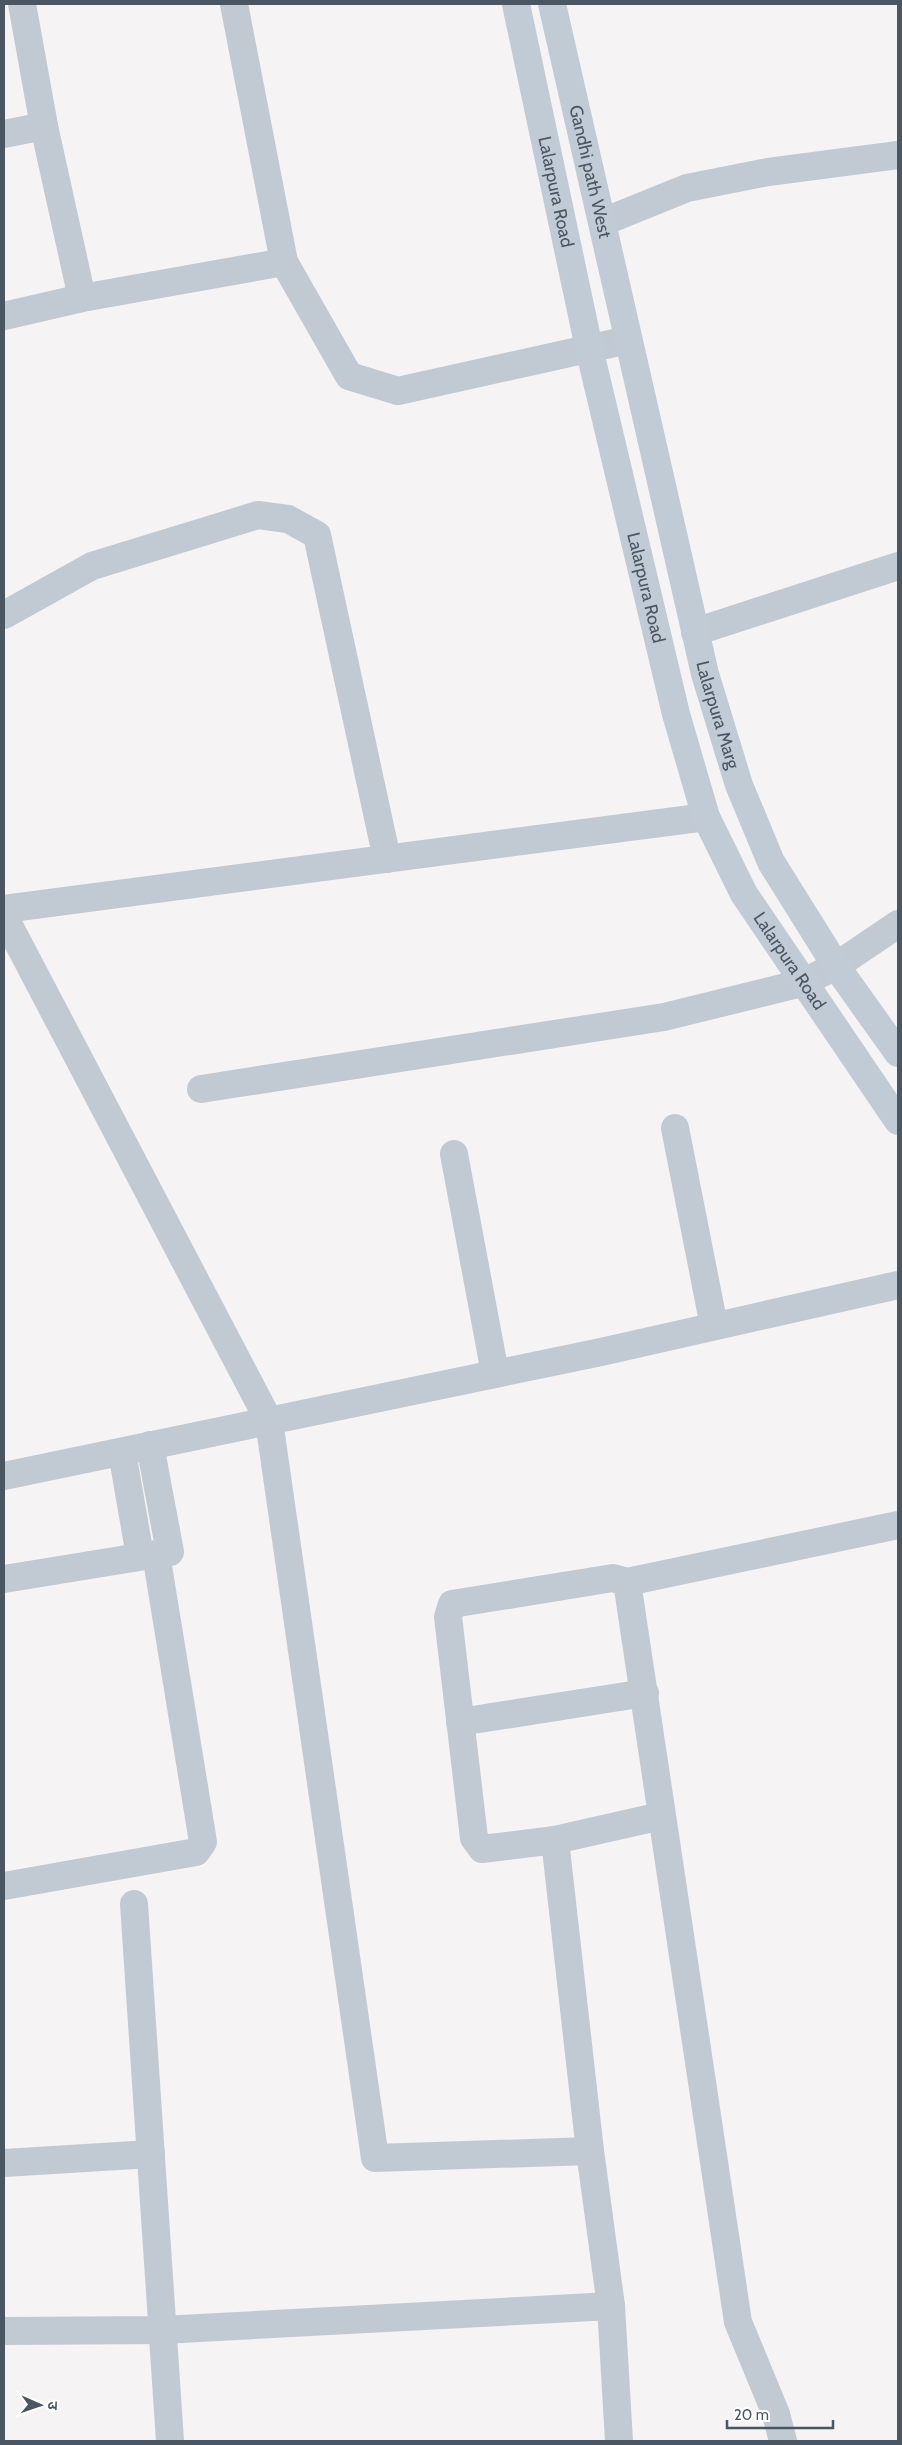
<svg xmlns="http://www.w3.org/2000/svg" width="902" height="2445" font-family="Cabin,'Noto Sans Devanagari',sans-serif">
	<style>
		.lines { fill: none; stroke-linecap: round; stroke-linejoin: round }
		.street { stroke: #c1cad2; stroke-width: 28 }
		.secondary { stroke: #c1cbd6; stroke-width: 28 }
		.labels { text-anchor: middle; stroke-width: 4; stroke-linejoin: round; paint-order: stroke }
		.street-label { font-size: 18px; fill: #4a5661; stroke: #fff }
	</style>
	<rect width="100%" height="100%" fill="#f5f3f3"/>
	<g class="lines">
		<g class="street">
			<polyline points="22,4 44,126 82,298"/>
			<polyline points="234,4 284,262 349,376 398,391 628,340"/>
			<polyline points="4,134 44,126"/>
			<polyline points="603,222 687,188 768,172 898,155"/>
			<polyline points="4,316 82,298 284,262"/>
			<polyline points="4,615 92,566 258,515 288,519 317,535 387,859"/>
			<polyline points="695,632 898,566"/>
			<polyline points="4,909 706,817"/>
			<polyline points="4,916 269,1421 375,2158 590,2151"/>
			<polyline points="201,1089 664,1017 802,983 836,966 898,924"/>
			<polyline points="675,1128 714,1326"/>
			<polyline points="454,1154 495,1373"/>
			<polyline points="122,1452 140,1556"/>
			<polyline points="4,1476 601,1352 898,1285"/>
			<polyline points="4,1579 170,1552 150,1445"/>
			<polyline points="627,1582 738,2322 776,2414 783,2441"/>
			<polyline points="460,1722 645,1693"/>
			<polyline points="555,1840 482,1849 474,1838 448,1617 452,1604 613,1578 627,1582 898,1525"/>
			<polyline points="4,1886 196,1852 203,1842 156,1554"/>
			<polyline points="134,1904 170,2441"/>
			<polyline points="4,2163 151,2154"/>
			<polyline points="4,2331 162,2330 611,2306"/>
			<polyline points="619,2441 611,2306 590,2151 555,1840 661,1816"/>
		</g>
		<g class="secondary">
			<path id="s1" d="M516 4 589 348 676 714 706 817 744 894 898 1121"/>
			<path id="s2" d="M552 4 705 674 739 785 771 862 836 966 898 1053"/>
		</g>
	</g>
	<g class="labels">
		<g class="street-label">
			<text dy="6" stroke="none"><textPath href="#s2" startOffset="172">Gandhi path West</textPath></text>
			<text dy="6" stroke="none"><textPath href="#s1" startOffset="192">Lalarpura Road</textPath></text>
			<text dy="6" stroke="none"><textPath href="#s1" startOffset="598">Lalarpura Road</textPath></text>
			<text dy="6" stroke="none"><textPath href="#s2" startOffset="730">Lalarpura Marg</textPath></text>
			<text dy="6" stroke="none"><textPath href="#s1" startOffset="1002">Lalarpura Road</textPath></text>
		</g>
	</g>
	<rect width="902" height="2445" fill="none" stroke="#4a5661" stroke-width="10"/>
	<g transform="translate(40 2405) rotate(92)" stroke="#ffffff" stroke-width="4" paint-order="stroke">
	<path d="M0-4L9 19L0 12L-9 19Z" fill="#4a5661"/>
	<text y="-8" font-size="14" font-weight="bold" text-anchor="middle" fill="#4a5661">उ</text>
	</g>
	<path d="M727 2420v8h106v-8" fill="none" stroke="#4a5661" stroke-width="2.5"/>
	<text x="734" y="2420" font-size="15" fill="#4a5661" stroke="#ffffff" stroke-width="4" paint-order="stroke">20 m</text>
</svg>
